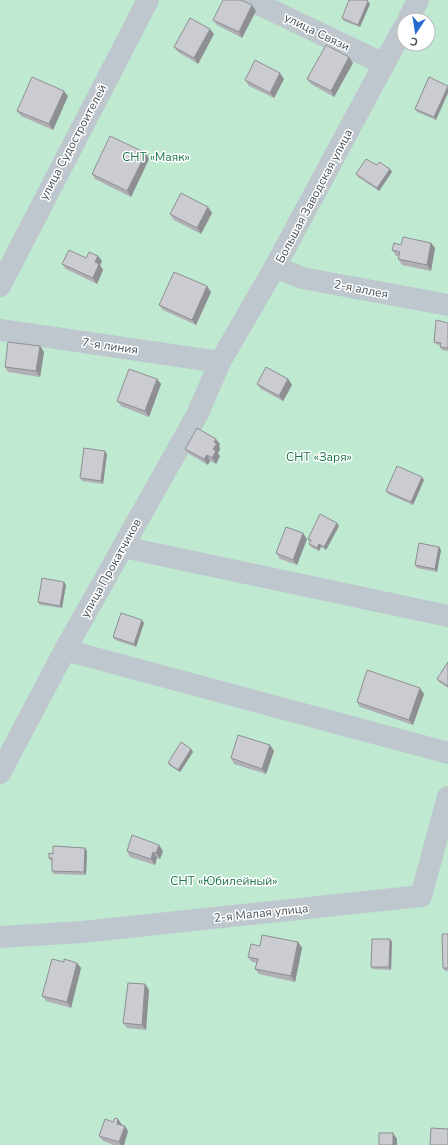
<svg xmlns="http://www.w3.org/2000/svg" width="448" height="1145" font-family="'Nunito Sans',sans-serif">
	<style>
		.green { fill: #bfead1; fill-rule: evenodd }
		.lines { fill: none; stroke-linecap: round; stroke-linejoin: round }
		.street { stroke: #bfc7ce; stroke-width: 22 }
		.wall { fill: #afafb5 }
		.shaded-wall { fill: #8e8f93 }
		.building { fill: #cbccd2; stroke: #8e8f93 }
		.labels { text-anchor: middle; stroke-width: 3; stroke-linejoin: round; paint-order: stroke }
		.street-label { font-size: 12px; fill: #475059; stroke: #fff }
		.park-label { font-size: 12px; fill: #1e744c; stroke: #fff }
	</style>
	<rect width="100%" height="100%" fill="#f0eeed"/>
	<path class="green" d="M0 0H448V1145H0ZM404 20H428V44H404Z"/>
	<g class="lines">
		<g class="street">
			<polyline points="250,0 384,64"/>
			<polyline points="408,20 418,0"/>
			<polyline points="275,267 302,278 448,305"/>
			<polyline points="0,286 148,0"/>
			<polyline points="0,330 220,362"/>
			<polyline points="123,547 448,616"/>
			<polyline points="65,650 448,753"/>
			<polyline points="0,773 65,650 197,415 220,362 275,267 404,27"/>
			<polyline points="0,937 82,932 421,896 448,797"/>
		</g>
	</g>
	<g class="wall">
		<polygon points="370,4 360,27 344,21 342,18"/>
		<polygon points="256,11 242,38 217,25 213,20"/>
		<polygon points="214,34 198,64 178,52 174,47"/>
		<polygon points="353,63 334,97 311,84 307,79"/>
		<polygon points="429,77 436,120 417,112 415,109"/>
		<polygon points="284,79 274,98 249,86 245,80"/>
		<polygon points="68,96 53,130 21,116 17,111"/>
		<polygon points="146,153 149,159 131,197 95,179 92,174"/>
		<polygon points="377,165 390,169 392,172 379,191 358,177 356,174"/>
		<polygon points="208,207 212,213 201,234 174,220 170,214"/>
		<polygon points="431,243 435,248 431,271 402,265 398,259 399,256 396,256 392,250 401,245"/>
		<polygon points="98,256 102,261 100,265 103,270 97,284 66,269 62,264 86,258"/>
		<polygon points="211,292 196,325 163,310 159,305"/>
		<polygon points="448,323 448,351 442,350 440,347 441,346 436,344 434,342"/>
		<polygon points="40,346 44,352 40,377 8,372 5,367"/>
		<polygon points="157,379 161,384 149,417 121,406 117,401"/>
		<polygon points="288,379 292,385 283,401 261,389 257,384"/>
		<polygon points="220,444 219,446 220,449 218,454 220,456 216,464 210,461 208,465 189,454 185,449"/>
		<polygon points="107,454 103,484 82,481 80,478"/>
		<polygon points="424,480 413,505 388,494 386,491"/>
		<polygon points="339,526 326,550 321,547 319,551 311,547 309,544 310,542 308,539"/>
		<polygon points="307,539 297,565 280,559 276,553"/>
		<polygon points="439,547 441,550 437,572 417,568 415,565"/>
		<polygon points="66,585 62,608 40,605 38,602"/>
		<polygon points="144,623 136,647 115,640 113,637"/>
		<polygon points="448,662 448,688 439,682 437,679"/>
		<polygon points="424,694 413,725 360,707 357,702"/>
		<polygon points="270,745 274,751 266,774 234,764 231,758"/>
		<polygon points="191,749 193,752 180,772 170,766 168,763"/>
		<polygon points="87,851 86,875 54,874 52,871 52,861 51,861 49,858 53,854"/>
		<polygon points="127,851 163,851 160,859 157,858 155,865 130,857"/>
		<polygon points="448,934 448,971 445,971 443,968"/>
		<polygon points="390,939 392,942 391,970 373,969 371,967"/>
		<polygon points="298,942 302,948 295,982 259,974 255,969 257,963 252,962 248,957 260,946"/>
		<polygon points="64,962 77,963 81,968 71,1008 46,1001 42,996"/>
		<polygon points="145,984 149,990 146,1030 127,1028 123,1023"/>
		<polygon points="118,1119 122,1125 125,1126 128,1131 124,1145 114,1145 103,1141 99,1136 113,1122"/>
	</g>
	<g class="shaded-wall">
		<polygon points="368,1 370,4 360,27 358,25"/>
		<polygon points="252,5 256,11 242,38 239,32"/>
		<polygon points="210,29 214,34 198,64 194,58"/>
		<polygon points="349,57 353,63 334,97 331,91"/>
		<polygon points="280,73 284,79 274,98 270,93"/>
		<polygon points="448,86 448,93 436,120 434,117"/>
		<polygon points="64,91 68,96 53,130 49,124"/>
		<polygon points="146,153 149,159 131,197 127,191"/>
		<polygon points="390,169 392,172 379,191 377,188"/>
		<polygon points="208,207 212,213 201,234 197,228"/>
		<polygon points="431,243 435,248 431,271 427,265"/>
		<polygon points="98,256 102,261 100,265 103,270 97,284 93,278 95,262"/>
		<polygon points="207,286 211,292 196,325 192,320"/>
		<polygon points="40,346 44,352 40,377 36,371"/>
		<polygon points="157,379 161,384 149,417 145,411"/>
		<polygon points="288,379 292,385 283,401 279,396"/>
		<polygon points="216,439 220,444 219,446 220,449 218,454 220,456 216,464 212,458 214,442"/>
		<polygon points="105,451 107,454 103,484 101,481"/>
		<polygon points="207,455 210,461 208,465 204,459"/>
		<polygon points="422,477 424,480 413,505 411,502"/>
		<polygon points="337,523 339,526 326,550 324,547"/>
		<polygon points="303,533 307,539 297,565 293,560"/>
		<polygon points="319,544 321,547 319,551 317,548"/>
		<polygon points="439,547 441,550 437,572 435,569"/>
		<polygon points="64,582 66,585 62,608 60,606"/>
		<polygon points="142,620 144,623 136,647 134,644"/>
		<polygon points="420,688 424,694 413,725 409,720"/>
		<polygon points="270,745 274,751 266,774 262,769"/>
		<polygon points="191,749 193,752 180,772 178,770"/>
		<polygon points="159,845 163,851 160,859 156,853"/>
		<polygon points="85,848 87,851 86,875 84,872"/>
		<polygon points="153,852 157,858 155,865 151,859"/>
		<polygon points="390,939 392,942 391,970 389,967"/>
		<polygon points="298,942 302,948 295,982 291,976"/>
		<polygon points="77,963 81,968 71,1008 67,1002"/>
		<polygon points="145,984 149,990 146,1030 142,1025"/>
		<polygon points="118,1119 122,1125 121,1129 117,1124"/>
		<polygon points="125,1126 128,1131 124,1145 121,1145 119,1142"/>
		<polygon points="393,1133 397,1139 397,1145 393,1145"/>
	</g>
	<g class="building">
		<polygon points="223,0 241,0 252,5 239,32 213,20"/>
		<polygon points="349,0 366,0 368,1 358,25 342,18"/>
		<polygon points="190,18 210,29 194,58 174,47"/>
		<polygon points="326,45 349,57 331,91 307,79"/>
		<polygon points="255,60 280,73 270,93 245,80"/>
		<polygon points="32,77 64,91 49,124 17,111"/>
		<polygon points="429,77 448,86 434,117 415,109"/>
		<polygon points="110,136 146,153 127,191 92,174"/>
		<polygon points="366,159 377,165 379,162 390,169 377,188 356,174"/>
		<polygon points="181,193 208,207 197,228 170,214"/>
		<polygon points="403,237 431,243 427,265 398,259 400,252 392,250 394,243 401,245"/>
		<polygon points="69,250 86,258 89,252 98,256 95,262 99,264 93,278 62,264"/>
		<polygon points="174,272 207,286 192,320 159,305"/>
		<polygon points="436,320 448,323 448,348 440,347 441,343 434,342"/>
		<polygon points="8,342 40,346 36,371 5,367"/>
		<polygon points="266,367 288,379 279,396 257,384"/>
		<polygon points="129,369 157,379 145,411 117,401"/>
		<polygon points="197,428 216,439 214,442 217,444 213,449 216,451 212,458 207,455 204,459 185,449"/>
		<polygon points="84,448 105,451 101,481 80,478"/>
		<polygon points="397,466 422,477 411,502 386,491"/>
		<polygon points="320,514 337,523 324,547 319,544 317,548 309,544 311,540 308,539"/>
		<polygon points="286,527 303,533 293,560 276,553"/>
		<polygon points="419,543 439,547 435,569 415,565"/>
		<polygon points="42,578 64,582 60,606 38,602"/>
		<polygon points="121,613 142,620 134,644 113,637"/>
		<polygon points="448,662 448,686 437,679"/>
		<polygon points="367,670 420,688 409,720 357,702"/>
		<polygon points="238,735 270,745 262,769 231,758"/>
		<polygon points="181,742 191,749 178,770 168,763"/>
		<polygon points="132,835 159,845 156,853 153,852 151,859 127,851"/>
		<polygon points="53,846 85,848 84,872 52,871 52,858 49,858 49,853 53,854"/>
		<polygon points="442,934 448,934 448,968 443,968"/>
		<polygon points="262,935 298,942 291,976 255,969 258,959 248,957 251,944 260,946"/>
		<polygon points="372,939 390,939 389,967 371,967"/>
		<polygon points="52,959 64,962 64,959 77,963 67,1002 42,996"/>
		<polygon points="128,983 145,984 142,1025 123,1023"/>
		<polygon points="115,1118 118,1119 117,1124 125,1126 119,1142 99,1136 105,1119 113,1122"/>
		<polygon points="431,1128 448,1129 448,1145 430,1145"/>
		<rect x="379" y="1133" width="14" height="12"/>
	</g>
	<g class="labels">
		<g class="street-label">
			<text transform="translate(317 32) rotate(26)" y="4">улица Связи</text>
			<text transform="translate(73 142) rotate(-62)" y="4">улица Судостроителей</text>
			<text transform="translate(314 196) rotate(-62)" y="4">Большая Заводская улица</text>
			<text transform="translate(361 289) rotate(11)" y="4">2-я аллея</text>
			<text transform="translate(110 346) rotate(8)" y="4">7-я линия</text>
			<text transform="translate(111 568) rotate(-61)" y="4">улица Прокатчиков</text>
			<text transform="translate(261 913) rotate(-6)" y="4">2-я Малая улица</text>
		</g>
		<g class="park-label">
			<text x="156" y="161">СНТ «Маяк»</text>
			<text x="319" y="461">СНТ «Заря»</text>
			<text x="224" y="885">СНТ «Юбилейный»</text>
		</g>
	</g>
	<g transform="translate(416 32) rotate(192)"><circle r="19" fill="#ffffff" stroke="#b5b9bd"/>
	<path d="M0-3L7 15L0 10L-7 15Z" fill="#286bd0"/>
	<text y="-6" font-size="11" font-weight="bold" text-anchor="middle" fill="#475059">С</text>
	</g>
</svg>
